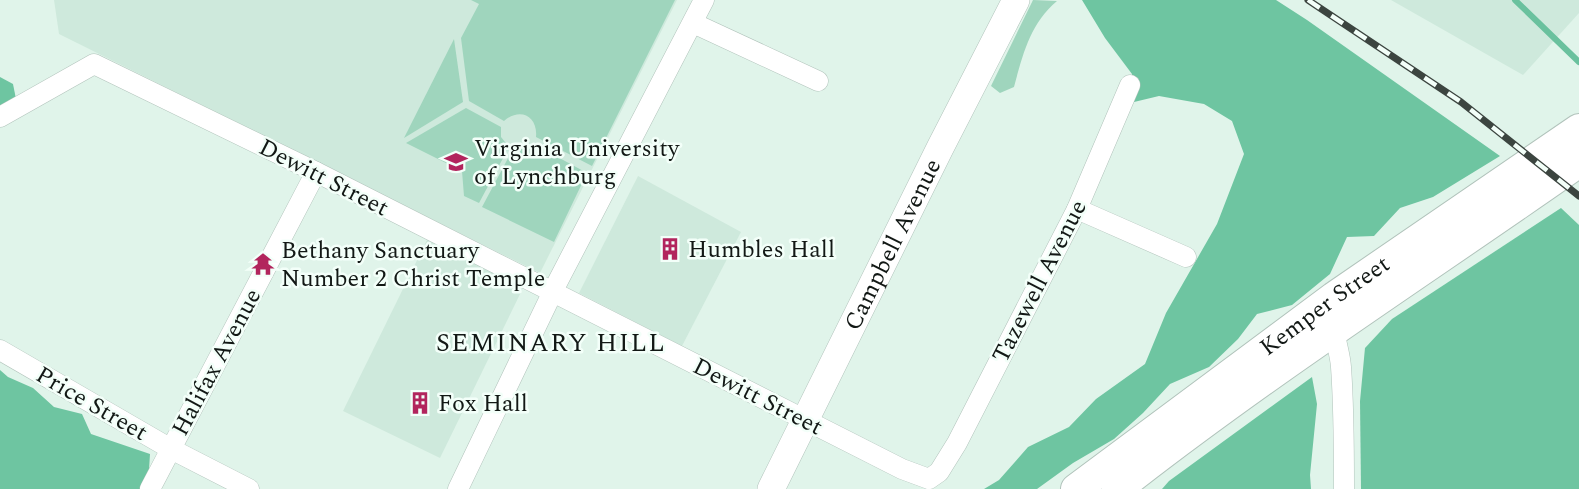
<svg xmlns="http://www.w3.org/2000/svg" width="1579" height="489" font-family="Spectral,serif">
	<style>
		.built { fill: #cee9dc }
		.green { fill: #9fd5bd }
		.forest { fill: #6ec5a1 }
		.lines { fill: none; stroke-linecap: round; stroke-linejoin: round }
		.stream { stroke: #6ac19e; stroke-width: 6 }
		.minor-casing { stroke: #b1c3bb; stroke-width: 21 }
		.secondary-casing { stroke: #b1c3bb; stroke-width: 28 }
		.primary-casing { stroke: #b1c3bb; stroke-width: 32 }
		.minor { stroke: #fff; stroke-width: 20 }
		.secondary { stroke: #fff; stroke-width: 27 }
		.primary { stroke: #fff; stroke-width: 30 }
		.rail-casing { stroke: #3c4540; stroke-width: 7 }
		.rail { stroke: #f3fff9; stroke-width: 4.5; stroke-dasharray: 14; stroke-linecap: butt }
		.labels { text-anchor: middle; stroke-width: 5; stroke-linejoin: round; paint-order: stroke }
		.poi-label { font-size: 24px; fill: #121815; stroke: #f3fff9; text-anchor: start }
		.street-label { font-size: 24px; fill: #121815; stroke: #f3fff9 }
		.neighbourhood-label { font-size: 26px; letter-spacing: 1.5px; fill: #121815; stroke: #f3fff9 }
	</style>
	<rect width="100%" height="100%" fill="#e0f4ea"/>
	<g class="built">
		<polygon points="54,0 677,0 540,273 59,34"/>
		<polygon points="1391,0 1579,0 1579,13 1523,75"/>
		<polygon points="638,176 741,232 682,346 579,293"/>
		<polygon points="427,240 523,288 440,458 343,411"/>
	</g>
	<g class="green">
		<path d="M471 0H675L592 166 536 137C538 116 520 107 504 121L469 101 461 38 479 4Z"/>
		<path d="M1033 0 1057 1C1030 24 1023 54 1014 87L1000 93 991 86Z"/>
		<polygon points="454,39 463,102 404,138"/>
		<polygon points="466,108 501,127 501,137 509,147 479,203 464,196 462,171 406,143"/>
		<polygon points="532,143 587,173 554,242 482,207 513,149 522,149"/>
	</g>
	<g class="forest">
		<polygon points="1082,0 1276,0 1307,20 1500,156 1433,197 1400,208 1374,236 1347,237 1330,274 1292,305 1257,314 1238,339 1209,367 1170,384 1143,413 1114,439 1073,463 1037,489 984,489 999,480 1028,447 1069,427 1096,399 1145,364 1166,313 1217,224 1244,154 1232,121 1204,104 1159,96 1134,102 1132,74 1105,38"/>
		<polygon points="0,77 13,84 16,99 0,106"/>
		<polygon points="1561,208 1579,225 1579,489 1361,489 1360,401 1365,348 1392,319"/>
		<polygon points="0,370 8,377 33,388 54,407 82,414 91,434 150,454 148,486 144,489 0,489"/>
		<polygon points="1312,377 1317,404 1310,475 1311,489 1162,489 1169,481"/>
	</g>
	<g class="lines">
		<polyline class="stream" points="1515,0 1579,62"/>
		<g class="minor-casing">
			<g id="minor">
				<polyline points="693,23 818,81"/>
				<polyline points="0,117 94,64 316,172 902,469 929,479 939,472 957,443 1077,209 1130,85"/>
				<polyline points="1077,209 1186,257"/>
				<path d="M1334 320C1333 336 1340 351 1341 367 1344 408 1344 448 1344 489"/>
				<polyline points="0,350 171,449 249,489"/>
				<polyline points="150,489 316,172"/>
				<polyline points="458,489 557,283 704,0"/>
			</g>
		</g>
		<g class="secondary-casing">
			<g id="secondary">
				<path id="s1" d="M771 489 940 148 1016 0"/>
			</g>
		</g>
		<g class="primary-casing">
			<g id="primary">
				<path id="s2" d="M1076 489 1334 297 1579 129"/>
				<path d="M1117 489C1266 372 1425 270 1579 162"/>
			</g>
		</g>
		<use href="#minor" class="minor"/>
		<use href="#secondary" class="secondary"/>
		<use href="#primary" class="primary"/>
		<g class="rail-casing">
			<polyline id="rail" points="1308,0 1461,102 1579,196"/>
		</g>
		<use href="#rail" class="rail"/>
	</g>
	<defs>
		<g id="university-bare" transform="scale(1.8)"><path d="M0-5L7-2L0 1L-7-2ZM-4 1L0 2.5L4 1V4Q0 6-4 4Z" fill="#b2255d" stroke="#f3fff9" stroke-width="2.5" paint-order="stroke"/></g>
		<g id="building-bare" transform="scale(1.8)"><path d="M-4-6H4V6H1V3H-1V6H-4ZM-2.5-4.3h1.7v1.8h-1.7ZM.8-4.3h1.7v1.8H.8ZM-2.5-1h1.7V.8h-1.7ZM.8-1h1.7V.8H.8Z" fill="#b2255d" stroke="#f3fff9" stroke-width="2.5" paint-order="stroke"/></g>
		<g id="temple-bare" transform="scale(1.8)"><path d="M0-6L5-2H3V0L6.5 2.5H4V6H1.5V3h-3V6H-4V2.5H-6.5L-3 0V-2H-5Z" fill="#b2255d" stroke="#f3fff9" stroke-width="2.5" paint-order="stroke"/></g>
	</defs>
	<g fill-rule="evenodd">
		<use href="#university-bare" x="456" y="162"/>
		<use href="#building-bare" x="670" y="249"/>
		<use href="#temple-bare" x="263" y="264"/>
		<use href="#building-bare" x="420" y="403"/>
	</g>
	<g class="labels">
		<g class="poi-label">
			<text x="474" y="156">Virginia University<tspan x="474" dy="28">of Lynchburg</tspan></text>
			<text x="688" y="257">Humbles Hall</text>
			<text x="281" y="258">Bethany Sanctuary<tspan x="281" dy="28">Number 2 Christ Temple</tspan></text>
			<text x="438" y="411">Fox Hall</text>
		</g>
		<g class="street-label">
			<text transform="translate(324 177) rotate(27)" y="8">Dewitt Street</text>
			<text dy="8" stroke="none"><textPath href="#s1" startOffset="273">Campbell Avenue</textPath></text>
			<text transform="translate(1039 281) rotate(-63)" y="8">Tazewell Avenue</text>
			<text dy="8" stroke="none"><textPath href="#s2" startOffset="309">Kemper Street</textPath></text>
			<text transform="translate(216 362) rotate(-62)" y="8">Halifax Avenue</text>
			<text transform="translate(758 396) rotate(27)" y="8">Dewitt Street</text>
			<text transform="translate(92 403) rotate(30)" y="8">Price Street</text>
		</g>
		<g class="neighbourhood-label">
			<text x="551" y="351">SEMINARY HILL</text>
		</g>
	</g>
</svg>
